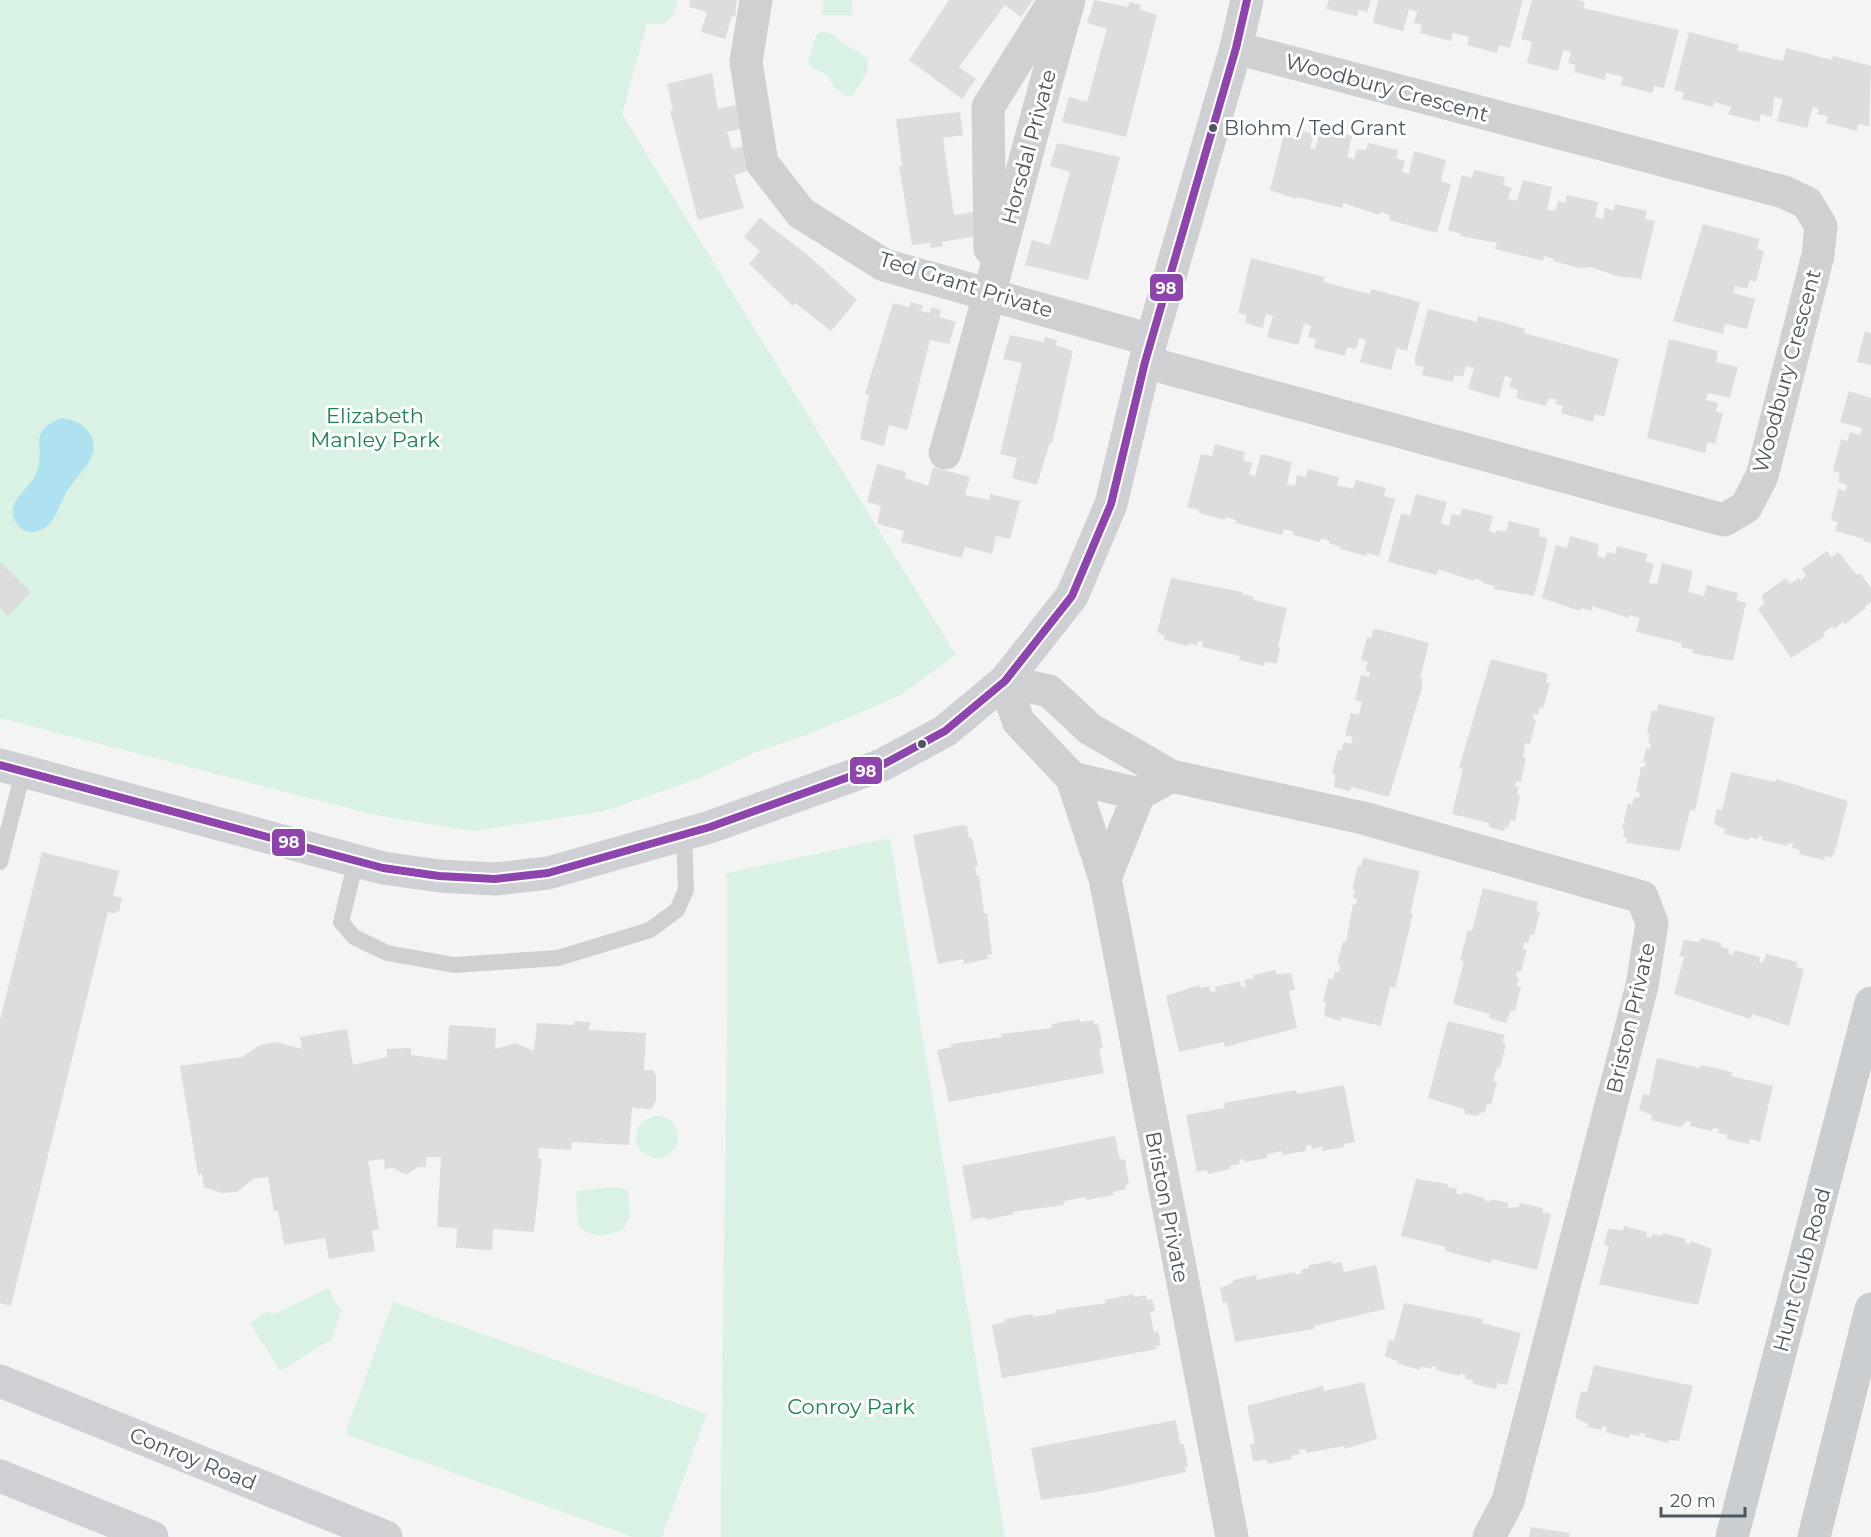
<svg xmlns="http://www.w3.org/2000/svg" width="1871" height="1537" font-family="Montserrat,sans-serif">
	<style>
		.green { fill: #d9f2e3 }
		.water { fill: #aee2f0 }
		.building { fill: #ddddde }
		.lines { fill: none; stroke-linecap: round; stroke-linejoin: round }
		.lane { stroke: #ced0d2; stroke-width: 16 }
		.street { stroke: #ced0d2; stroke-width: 33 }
		.secondary { stroke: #ced0d4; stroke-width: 33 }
		.primary { stroke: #caced1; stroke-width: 33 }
		.bus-1-casing { stroke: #fff; stroke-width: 12 }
		.bus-1 { stroke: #8e44ad; stroke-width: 8 }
		.bus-dot { fill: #4a5661; stroke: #fff; stroke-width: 2 }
		.labels { text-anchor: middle; stroke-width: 6; stroke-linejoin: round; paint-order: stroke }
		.bus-label { font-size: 20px; fill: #4a5661; stroke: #fff; text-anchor: start }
		.street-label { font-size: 21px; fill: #4a5661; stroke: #fff }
		.park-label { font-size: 21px; fill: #17864f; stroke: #fff }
		.line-badge { stroke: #fff; stroke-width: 2 }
		.badge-label { font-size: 16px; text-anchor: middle; font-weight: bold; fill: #fff }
	</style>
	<rect width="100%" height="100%" fill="#f4f4f4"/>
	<g class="green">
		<polygon points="0,0 678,0 673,15 664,24 647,24 622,114 956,655 899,696 812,733 756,752 700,778 605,811 474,831 375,815 0,718"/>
		<polygon points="823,0 852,0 852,15 822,15"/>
		<polygon points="822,32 829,33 868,59 867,73 853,95 846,96 835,89 828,76 808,64 816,35"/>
		<path d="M890 838 1005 1537H721C721 1316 729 1095 727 873Z"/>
		<circle cx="657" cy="1137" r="21"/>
		<path d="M612 1187 628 1189 630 1215 624 1229C605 1237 593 1240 578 1224L576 1191Z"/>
		<polygon points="328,1288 341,1311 332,1339 280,1371 250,1323 267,1312 275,1314"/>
		<polygon points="393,1302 707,1414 662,1537 633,1537 345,1434"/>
	</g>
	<path class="water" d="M61 418C72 420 81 422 88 431 105 453 79 473 67 491 58 506 55 529 34 532 28 533 22 530 18 525 0 504 31 490 37 471 46 446 26 433 61 418Z"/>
	<g class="building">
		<polygon points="691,0 737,0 735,17 732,16 725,39 701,32 707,12 689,7"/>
		<polygon points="949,0 1033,0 1021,17 1005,5 959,67 976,79 962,99 909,60"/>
		<polygon points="1094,0 1128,7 1130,2 1141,5 1140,10 1157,15 1126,137 1062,122 1069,97 1087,102 1102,47 1107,29 1087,23"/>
		<polygon points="1329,0 1371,0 1367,12 1359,10 1357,16 1326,9"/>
		<polygon points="1378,0 1523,0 1510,48 1499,45 1497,53 1467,45 1469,37 1453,33 1451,41 1420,33 1422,25 1414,23 1417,12 1409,9 1403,31 1373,23"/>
		<polygon points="1532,0 1577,0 1585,2 1583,8 1679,30 1664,88 1654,86 1652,93 1621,85 1623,77 1606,73 1605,80 1574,72 1576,65 1568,63 1571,52 1563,50 1558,71 1527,63 1532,42 1521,39"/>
		<polygon points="1689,32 1739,45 1737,50 1783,61 1786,48 1832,60 1833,56 1871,66 1869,126 1858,124 1857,131 1826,123 1828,116 1817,114 1819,109 1813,107 1807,128 1777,121 1783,99 1774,97 1772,117 1761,114 1759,122 1728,114 1731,107 1714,102 1713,107 1682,99 1684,92 1674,90"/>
		<polygon points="712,73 718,109 739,104 745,128 727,132 732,149 748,145 755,169 734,175 744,208 698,220 670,111 673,110 667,84"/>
		<polygon points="960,112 963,135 943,138 948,174 954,215 974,212 977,236 942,242 943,246 930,248 930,243 912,245 899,166 902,165 896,119"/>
		<polygon points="1321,128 1352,136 1347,157 1354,159 1357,149 1366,150 1368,143 1398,150 1396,158 1405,161 1402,172 1409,174 1414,151 1446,160 1441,181 1451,184 1437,233 1389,220 1390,215 1380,212 1379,215 1343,203 1342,208 1297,197 1296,199 1270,190 1284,135 1294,138 1296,130 1314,134 1310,148 1315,149"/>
		<polygon points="1057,143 1120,157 1088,280 1025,265 1032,240 1050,245 1070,172 1050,166"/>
		<polygon points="1474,170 1505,177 1503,185 1512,188 1508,199 1517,201 1523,180 1552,187 1547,210 1555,211 1558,201 1565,203 1567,195 1598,202 1595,217 1603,219 1605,208 1614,211 1615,204 1647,211 1645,219 1655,221 1641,279 1616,276 1591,267 1579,268 1553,261 1554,259 1544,256 1543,261 1520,255 1495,249 1497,243 1460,236 1461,234 1448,230 1462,175 1472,178"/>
		<polygon points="760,218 810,257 857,300 831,331 795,303 793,306 749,264 760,251 744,237"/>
		<polygon points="1703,224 1760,239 1757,249 1764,251 1756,282 1750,280 1747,289 1735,286 1733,293 1755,299 1747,329 1725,324 1723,334 1673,321"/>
		<polygon points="1251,258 1324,277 1323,282 1370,294 1371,289 1420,302 1407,351 1397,348 1391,370 1360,362 1366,340 1359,338 1356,349 1347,347 1345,356 1314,348 1316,339 1308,337 1311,326 1304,324 1298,345 1267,337 1273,316 1266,314 1263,328 1245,323 1247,315 1238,313"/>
		<polygon points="911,302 923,306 921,311 930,313 932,307 941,310 939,317 956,322 949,344 930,340 908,428 906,430 889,425 884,446 860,439 869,395 865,394 893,303 909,307"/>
		<polygon points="1428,309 1477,322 1478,316 1502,322 1525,329 1524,333 1619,359 1604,417 1595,414 1593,422 1561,413 1563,406 1555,404 1557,400 1549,398 1546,406 1516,398 1518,390 1509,387 1512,378 1505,376 1499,398 1468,389 1474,368 1466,366 1463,377 1454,375 1453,382 1422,375 1424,367 1415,365 1415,358"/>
		<polygon points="1865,331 1871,333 1871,365 1857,362"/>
		<polygon points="1010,335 1044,342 1045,337 1057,340 1056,345 1073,351 1052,443 1050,442 1037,485 1012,478 1017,458 1000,454 1022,363 1003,359"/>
		<polygon points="1669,339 1718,351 1716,362 1738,367 1730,398 1708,393 1706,400 1718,403 1716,412 1723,413 1715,444 1708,442 1705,453 1647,438"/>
		<polygon points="1849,391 1871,398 1871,543 1863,541 1864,539 1835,531 1838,522 1831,520 1838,489 1845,491 1847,485 1838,482 1840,473 1833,471 1841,439 1847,441 1850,432 1860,435 1862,428 1840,422"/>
		<polygon points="1215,444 1245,452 1243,460 1253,463 1249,474 1255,476 1261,454 1292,462 1287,484 1295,486 1297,475 1306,477 1308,469 1339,477 1337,485 1353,489 1356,480 1386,488 1384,496 1395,499 1379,556 1367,553 1366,556 1340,549 1341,547 1329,543 1330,541 1321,538 1320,542 1293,535 1294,532 1284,529 1282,535 1236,523 1236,520 1226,517 1225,520 1199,513 1199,510 1187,507 1201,454 1212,456"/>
		<polygon points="877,464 906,472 905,478 928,486 933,467 970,477 965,495 989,500 990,494 1020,501 1010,539 996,536 992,554 965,547 961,558 901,542 904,531 877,524 881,506 867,502"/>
		<polygon points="1416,494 1447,502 1441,523 1449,526 1452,514 1460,516 1462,508 1493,516 1489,531 1496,533 1497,530 1506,532 1509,521 1540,529 1539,536 1547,538 1547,543 1534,596 1494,589 1495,586 1483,583 1483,581 1475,578 1474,581 1438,569 1437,575 1388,562 1401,513 1410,516"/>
		<polygon points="1570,536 1599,544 1597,556 1605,558 1607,552 1615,554 1617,546 1648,554 1645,561 1654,564 1649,583 1657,584 1662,563 1693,571 1688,592 1704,596 1707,585 1738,593 1736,600 1746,603 1733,661 1692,653 1693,650 1681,647 1682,643 1636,632 1640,618 1629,615 1629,618 1592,606 1592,611 1581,608 1580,611 1542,598 1556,545 1567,548"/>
		<polygon points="1827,551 1831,557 1838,552 1857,575 1860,573 1871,588 1871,602 1865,606 1866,608 1845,624 1843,622 1834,629 1833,626 1823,633 1825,636 1791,658 1758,609 1765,603 1761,596 1786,578 1790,584 1799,578 1800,581 1806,576 1802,569"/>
		<polygon points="0,562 31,592 8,616 0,607"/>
		<polygon points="1171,578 1242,592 1242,594 1254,597 1253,600 1287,608 1278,647 1280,648 1277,663 1265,662 1264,666 1239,660 1240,656 1202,647 1203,642 1198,641 1197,645 1189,643 1188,646 1164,640 1165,636 1157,632"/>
		<polygon points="1377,629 1429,643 1420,678 1422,678 1422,688 1389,797 1351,787 1350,791 1334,787 1335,774 1332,773 1338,750 1341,751 1344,742 1351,744 1353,737 1345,735 1351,713 1359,715 1362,702 1355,700 1361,675 1369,677 1370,672 1365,671 1368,662 1361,660 1367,637 1371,638 1373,630"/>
		<polygon points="1491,659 1545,673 1548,674 1546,683 1550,683 1543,708 1540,707 1538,715 1534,714 1533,719 1536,720 1530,744 1525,743 1523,757 1526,758 1521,782 1516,781 1515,786 1519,787 1517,795 1520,796 1515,821 1510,820 1508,828 1505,827 1504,831 1489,827 1489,823 1452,814 1463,769 1459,768"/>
		<polygon points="1658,704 1715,717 1695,811 1690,810 1680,851 1626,843 1627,838 1623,837 1625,829 1622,829 1628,803 1632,805 1634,797 1639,798 1640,793 1636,792 1641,767 1645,767 1646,763 1643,762 1646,748 1650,749 1651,744 1648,743 1650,734 1647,733 1652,710 1657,711"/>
		<polygon points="1731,772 1775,782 1776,779 1848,801 1834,855 1831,855 1833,858 1825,856 1824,860 1799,854 1800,850 1792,848 1793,844 1788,843 1787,846 1762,840 1763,837 1759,835 1758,839 1750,837 1749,840 1724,834 1725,829 1714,824 1717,809 1722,810"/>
		<polygon points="962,825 967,826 969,838 972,838 978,866 975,867 976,875 979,875 984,913 987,913 992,954 987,955 988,959 964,964 963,959 938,964 913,835"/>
		<polygon points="42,852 119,871 113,896 122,898 119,912 116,911 115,914 108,912 11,1306 0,1303 0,1020"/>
		<polygon points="1363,858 1420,871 1410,914 1413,914 1395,988 1390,987 1381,1026 1341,1017 1341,1021 1324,1016 1326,1002 1323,1001 1329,978 1333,979 1335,971 1339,972 1340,965 1337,964 1343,942 1346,942 1353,904 1356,904 1357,899 1353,898 1355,890 1352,889 1358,866 1361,866"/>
		<polygon points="1483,888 1538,902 1536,911 1540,912 1534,935 1531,934 1528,943 1524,942 1523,949 1527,949 1521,972 1517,971 1516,977 1519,978 1517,986 1521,987 1515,1011 1511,1010 1506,1023 1489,1018 1490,1014 1453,1004 1464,961 1460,960 1468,930 1472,931"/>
		<polygon points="1701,938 1721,943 1721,947 1729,949 1728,953 1733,955 1734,950 1760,957 1759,962 1763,963 1766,954 1797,962 1796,967 1804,969 1789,1026 1752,1014 1750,1019 1674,994 1684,957 1679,956 1684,940 1700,942"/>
		<polygon points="1276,970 1276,974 1291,973 1295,989 1289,991 1297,1028 1225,1047 1224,1042 1179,1052 1166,996 1199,985 1200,988 1209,986 1211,992 1216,991 1215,987 1240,981 1241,987 1246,986 1244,980 1254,978 1253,975"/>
		<polygon points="1080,1019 1080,1022 1093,1020 1094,1024 1098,1023 1103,1048 1099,1049 1104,1073 949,1102 937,1050 952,1047 951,1044 1002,1037 1001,1034 1052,1028 1051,1024"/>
		<polygon points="574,1021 590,1022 589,1030 646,1033 644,1070 653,1070 656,1076 656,1101 651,1109 632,1108 629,1145 572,1142 571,1150 539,1148 538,1159 542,1159 534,1232 493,1229 492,1250 456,1248 457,1228 437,1227 441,1157 426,1157 426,1167 418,1167 406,1175 393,1168 385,1169 384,1159 368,1161 379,1229 372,1231 375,1251 329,1259 325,1238 284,1245 278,1211 274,1211 268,1177 253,1179 237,1192 222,1193 204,1187 202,1174 198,1175 180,1066 242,1057 260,1045 276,1042 302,1049 300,1037 347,1029 353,1065 387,1057 387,1049 411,1048 411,1055 447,1060 449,1025 496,1028 495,1049 516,1043 534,1051 537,1023 575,1025"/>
		<polygon points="1448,1021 1505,1035 1502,1043 1506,1044 1500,1068 1497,1067 1493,1081 1497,1082 1491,1105 1487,1104 1485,1113 1480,1112 1478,1116 1465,1114 1464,1109 1428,1098"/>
		<polygon points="1657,1058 1700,1068 1701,1065 1715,1068 1732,1072 1731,1076 1773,1086 1760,1142 1750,1139 1749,1144 1726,1139 1728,1135 1718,1133 1719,1129 1713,1128 1712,1131 1690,1126 1691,1122 1686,1121 1680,1127 1651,1120 1652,1115 1639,1110 1643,1094 1649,1095"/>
		<polygon points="1344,1085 1355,1142 1344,1144 1345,1147 1322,1151 1322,1147 1312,1149 1311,1145 1305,1146 1306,1151 1283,1155 1282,1151 1267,1154 1267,1158 1245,1162 1244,1159 1239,1160 1240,1164 1230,1166 1230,1169 1208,1174 1207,1170 1197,1172 1186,1115 1225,1108 1224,1103 1296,1090 1297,1094"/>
		<polygon points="1115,1136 1120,1160 1125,1159 1129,1184 1125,1185 1126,1189 1113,1192 1114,1195 1086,1200 1085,1197 1064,1201 1064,1205 1013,1212 1014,1214 986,1220 985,1217 972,1220 962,1166"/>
		<polygon points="1416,1179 1448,1184 1447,1187 1457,1189 1456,1193 1462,1195 1463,1192 1484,1198 1484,1200 1490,1202 1491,1199 1509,1203 1507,1208 1519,1207 1520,1203 1543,1208 1542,1212 1551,1214 1537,1270 1492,1259 1491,1263 1445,1251 1446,1247 1401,1236"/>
		<polygon points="1624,1226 1647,1232 1646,1236 1651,1238 1653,1234 1662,1236 1663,1233 1686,1239 1685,1243 1690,1244 1691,1241 1712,1249 1698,1305 1599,1284 1609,1246 1604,1245 1608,1229 1623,1230"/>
		<polygon points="1332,1261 1332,1264 1341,1262 1344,1272 1376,1265 1385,1309 1314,1326 1314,1329 1235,1342 1227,1302 1223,1303 1220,1288 1233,1283 1233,1280 1256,1275 1257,1280 1295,1272 1296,1275 1302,1273 1301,1270 1309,1268 1309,1265"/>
		<polygon points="1133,1294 1134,1297 1146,1295 1147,1300 1152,1299 1155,1311 1150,1312 1154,1332 1158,1331 1161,1345 1156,1346 1157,1349 1002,1378 992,1325 1005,1322 1005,1319 1033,1314 1033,1317 1056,1313 1056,1310 1106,1303 1105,1300"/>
		<polygon points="1404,1303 1483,1319 1482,1323 1521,1333 1507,1385 1497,1383 1496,1389 1473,1384 1474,1381 1465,1378 1466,1375 1460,1373 1460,1376 1436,1370 1437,1367 1432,1366 1431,1369 1421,1366 1420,1370 1398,1364 1399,1362 1385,1356 1389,1340 1394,1341"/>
		<polygon points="1594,1365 1693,1386 1679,1441 1669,1440 1668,1443 1645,1437 1645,1434 1640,1433 1639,1436 1630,1434 1629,1438 1606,1432 1607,1428 1603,1426 1601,1430 1587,1427 1588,1424 1575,1418 1581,1391 1587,1392"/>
		<polygon points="1364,1382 1377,1439 1345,1449 1344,1446 1306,1453 1305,1449 1299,1450 1300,1454 1291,1456 1292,1459 1268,1464 1267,1460 1253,1461 1250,1445 1255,1443 1247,1406 1323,1386 1324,1391"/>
		<polygon points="1176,1420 1180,1444 1184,1444 1188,1466 1185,1467 1186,1472 1096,1492 1041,1500 1031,1448"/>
		<polygon points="1531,1527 1570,1533 1569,1537 1529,1537"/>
	</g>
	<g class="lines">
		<g class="lane">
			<polyline points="356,861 341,922 354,937 387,953 454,965 558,958 650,930 677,910 686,890 684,835"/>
			<polyline points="0,862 23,772"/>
		</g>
		<g class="street">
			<polyline points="756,0 746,62 762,163 801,213 884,265 1151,340"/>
			<polyline points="990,249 988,107 1055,0"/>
			<polyline points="1145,362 1724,520 1746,507 1762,476 1818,255 1821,226 1807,203 1784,192 1236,48"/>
			<path d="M945 453C989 302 1026 151 1069 0"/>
			<polyline points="1005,681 1018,721 1072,778 1105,878 1232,1537"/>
			<polyline points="1005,681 1049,691 1090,729 1171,776"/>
			<polyline points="1072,778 1139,794"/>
			<polyline points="1105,878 1139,794 1171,776 1363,818 1642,897 1652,923 1642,986 1508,1501 1489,1537"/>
		</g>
		<g class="secondary">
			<polyline points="0,765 383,868 439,876 495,879 548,873 710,827 882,765 945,731 1005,681 1072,596 1111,504 1145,362 1236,48 1247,0"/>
			<polyline points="0,1381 386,1537"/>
			<polyline points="0,1476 152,1537"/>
		</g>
		<g class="primary">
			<polyline points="1732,1537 1871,1003"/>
			<polyline points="1814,1537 1871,1309"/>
		</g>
		<g class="bus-1-casing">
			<polyline id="bus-1" points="0,765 383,868 439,876 495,879 548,873 710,827 882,765 945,731 1005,681 1072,596 1111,504 1145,362 1236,48 1247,0"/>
		</g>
		<use href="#bus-1" class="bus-1"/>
	</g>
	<g class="bus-dot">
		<circle cx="1213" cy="128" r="5"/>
		<circle cx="922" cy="744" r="5"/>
	</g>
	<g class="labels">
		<g class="bus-label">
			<text x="1224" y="135">Blohm / Ted Grant</text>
		</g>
		<g class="street-label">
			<text transform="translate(1387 88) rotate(15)" y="7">Woodbury Crescent</text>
			<text transform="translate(1029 147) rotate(-75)" y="7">Horsdal Private</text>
			<text transform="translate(966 285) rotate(17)" y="7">Ted Grant Private</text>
			<text transform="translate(1787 371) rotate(-75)" y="7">Woodbury Crescent</text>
			<text transform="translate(1631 1018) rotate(-77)" y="7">Briston Private</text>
			<text transform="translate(1167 1207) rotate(79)" y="7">Briston Private</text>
			<text transform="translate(1802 1270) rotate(-75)" y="7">Hunt Club Road</text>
			<text transform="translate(193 1459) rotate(22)" y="7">Conroy Road</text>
		</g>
		<g class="park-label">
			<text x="375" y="423">Elizabeth<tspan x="375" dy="24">Manley Park</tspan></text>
			<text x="851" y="1414">Conroy Park</text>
		</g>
	</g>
	<g class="line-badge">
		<rect x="1149" y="273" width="35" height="29" rx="6" fill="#8e44ad"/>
		<rect x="849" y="756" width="34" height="29" rx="6" fill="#8e44ad"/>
		<rect x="271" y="828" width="35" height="29" rx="6" fill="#8e44ad"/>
	</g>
	<g class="badge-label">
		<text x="1166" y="294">98</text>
		<text x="866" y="777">98</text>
		<text x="289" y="848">98</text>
	</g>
	<path d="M1661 1507v9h84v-9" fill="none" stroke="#4a5661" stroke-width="3"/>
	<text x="1670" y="1507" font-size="18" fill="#4a5661" stroke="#ffffff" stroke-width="4.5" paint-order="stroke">20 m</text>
</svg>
